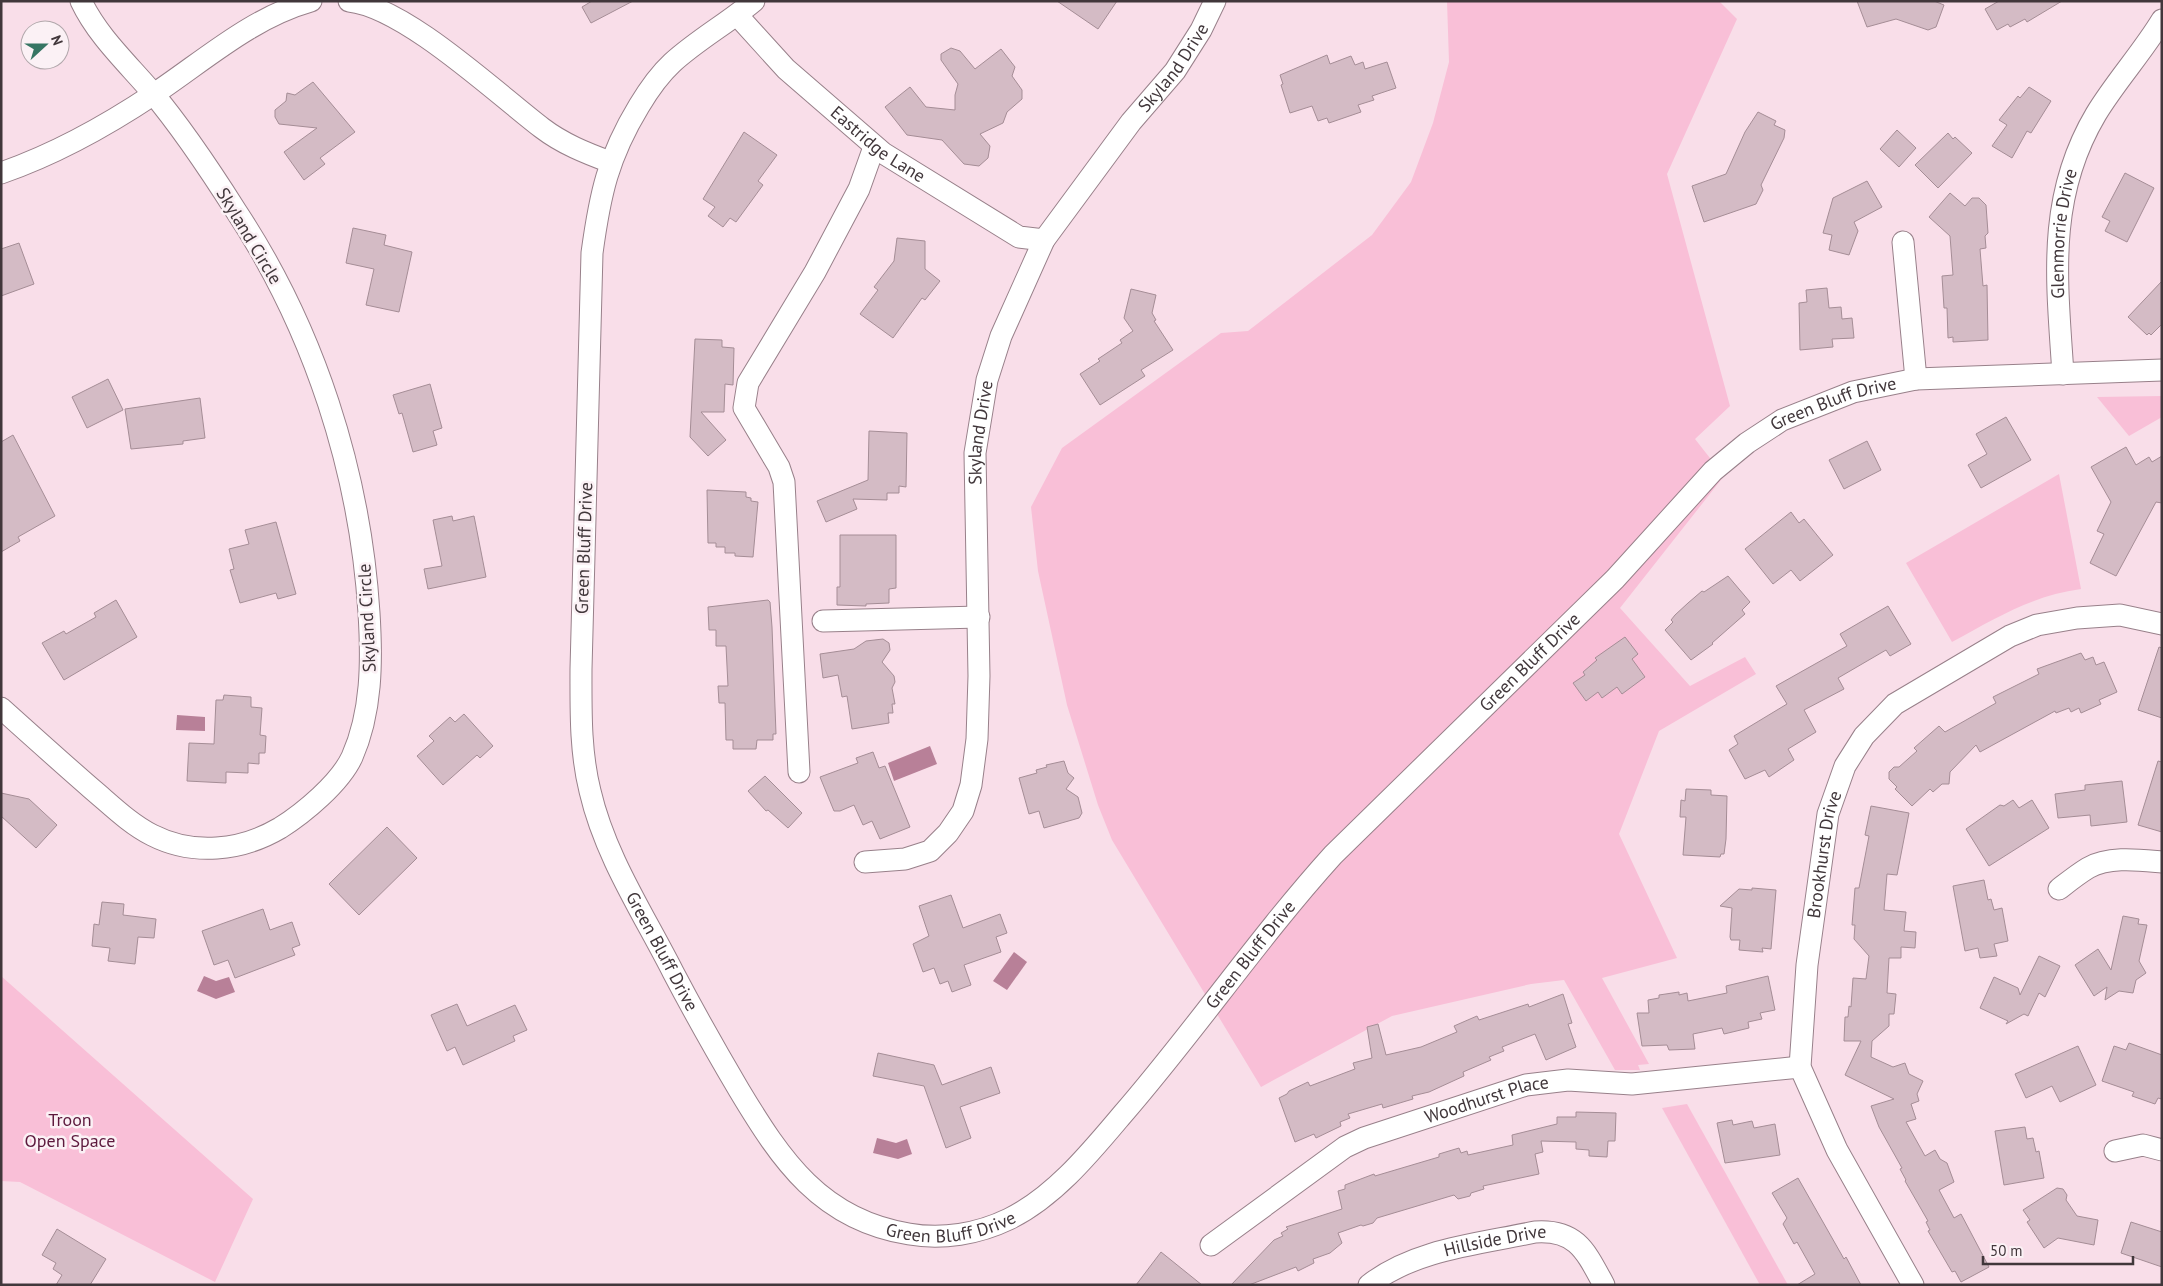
<svg xmlns="http://www.w3.org/2000/svg" width="2163" height="1286" font-family="'PT Sans',sans-serif">
	<style>
		.green { fill: #f9bfd7 }
		.water { fill: #b88098 }
		.building { fill: #d4bbc5; stroke: #a58d96 }
		.lines { fill: none; stroke-linecap: round; stroke-linejoin: round }
		.minor-casing { stroke: #98808a; stroke-width: 23 }
		.minor { stroke: #fff; stroke-width: 21 }
		.labels { text-anchor: middle; stroke-width: 5; stroke-linejoin: round; paint-order: stroke }
		.street-label { font-size: 18px; fill: #41373b; stroke: #fbf1f5 }
		.park-label { font-size: 18px; fill: #5d193d; stroke: #fbf1f5 }
	</style>
	<rect width="100%" height="100%" fill="#f9dee9"/>
	<g class="green">
		<polygon points="1447,1 1719,1 1737,19 1667,174 1730,406 1695,439 1724,476 1620,608 1690,686 1745,657 1756,674 1659,731 1619,834 1677,958 1602,978 1649,1064 1638,1065 1640,1070 1615,1070 1564,980 1531,984 1392,1016 1261,1087 1112,840 1098,805 1067,705 1038,571 1031,507 1062,448 1221,333 1248,331 1372,235 1411,182 1433,123 1449,62"/>
		<polygon points="2162,396 2162,417 2129,436 2097,397"/>
		<path d="M2059 474 2081 589C2031 596 1996 618 1952 642L1906 563Z"/>
		<polygon points="1,976 253,1199 215,1282 20,1182 1,1181"/>
		<polygon points="1687,1104 1788,1285 1760,1285 1662,1108"/>
	</g>
	<g class="water">
		<polygon points="177,715 205,717 205,731 176,730"/>
		<polygon points="930,746 937,764 894,781 888,763"/>
		<polygon points="1014,952 1027,962 1007,990 993,981"/>
		<polygon points="204,976 216,981 229,977 235,992 216,999 197,991"/>
		<polygon points="877,1138 896,1143 907,1139 912,1154 898,1159 873,1153"/>
	</g>
	<g class="building">
		<polygon points="592,1 633,1 591,23 582,7"/>
		<polygon points="1057,1 1117,1 1098,29"/>
		<polygon points="1857,1 1934,1 1944,5 1936,27 1928,30 1896,19 1867,27"/>
		<polygon points="1999,1 2062,1 2027,22 2025,19 2010,27 2008,24 1997,30 1985,9"/>
		<polygon points="951,48 960,51 975,69 1001,49 1015,67 1012,76 1022,90 1022,99 1007,112 1003,123 980,134 990,146 988,158 979,166 964,164 942,140 907,135 885,107 910,87 926,107 955,110 955,95 958,84 941,60 941,54"/>
		<polygon points="1327,55 1330,64 1351,56 1355,65 1363,62 1365,69 1387,62 1396,88 1372,96 1374,100 1358,105 1361,112 1329,123 1327,118 1318,121 1312,106 1290,113 1281,85 1283,84 1280,75"/>
		<polygon points="313,82 355,132 320,158 325,164 304,180 284,152 317,128 279,124 275,117 275,110 286,101 287,93 295,95"/>
		<polygon points="2029,87 2051,101 2031,133 2027,131 2012,158 1992,146 2007,125 1999,120 2018,96 2020,98"/>
		<polygon points="1758,112 1776,121 1774,125 1785,130 1784,138 1761,185 1763,190 1756,204 1704,222 1692,186 1726,174 1745,132"/>
		<polygon points="1897,130 1916,148 1899,167 1880,149"/>
		<polygon points="744,132 777,155 758,181 763,185 736,222 730,218 723,227 708,216 715,207 703,199"/>
		<polygon points="1948,133 1953,139 1955,137 1972,153 1938,188 1915,165"/>
		<polygon points="2125,173 2154,188 2127,242 2105,231 2110,221 2102,217"/>
		<polygon points="1867,181 1882,207 1854,222 1858,231 1849,255 1829,250 1832,235 1823,233 1833,198"/>
		<polygon points="1950,193 1965,206 1972,198 1979,198 1986,205 1988,233 1985,236 1986,248 1980,249 1983,286 1987,285 1988,340 1953,342 1953,337 1948,338 1947,308 1944,308 1942,276 1953,275 1950,236 1929,217"/>
		<polygon points="353,228 386,235 384,245 412,252 399,312 366,305 374,269 346,263"/>
		<polygon points="897,238 925,241 925,269 940,281 925,300 922,298 893,338 860,314 878,290 874,287 894,261"/>
		<polygon points="19,243 34,284 1,296 1,249"/>
		<polygon points="2162,281 2162,324 2151,335 2149,333 2147,335 2128,317"/>
		<polygon points="1827,288 1829,308 1841,307 1842,319 1852,318 1854,338 1832,339 1833,347 1800,350 1799,303 1807,302 1806,290"/>
		<polygon points="1131,289 1156,295 1152,313 1156,320 1154,321 1173,350 1141,370 1145,376 1100,405 1080,374 1100,361 1098,359 1122,343 1120,340 1133,331 1124,318"/>
		<polygon points="695,339 722,340 722,347 734,348 733,385 725,384 724,412 701,412 726,440 708,456 690,437"/>
		<polygon points="108,379 123,410 87,428 72,397"/>
		<polygon points="430,384 442,428 433,431 437,445 413,452 402,413 399,414 393,395"/>
		<polygon points="200,398 205,438 183,441 183,444 131,449 125,409"/>
		<polygon points="2006,417 2031,460 1981,488 1968,465 1987,454 1976,434"/>
		<polygon points="869,431 907,433 906,487 899,486 899,493 887,493 887,500 853,499 857,509 826,522 817,501 868,480"/>
		<polygon points="13,435 55,516 18,537 20,541 1,552 1,442"/>
		<polygon points="1867,441 1881,470 1844,489 1829,460"/>
		<polygon points="2126,447 2136,465 2149,457 2152,462 2162,456 2162,503 2156,502 2116,576 2090,563 2104,534 2097,531 2111,502 2091,467"/>
		<polygon points="707,490 746,492 746,497 751,498 751,501 758,502 753,557 735,556 735,553 725,553 725,547 716,547 716,543 708,543"/>
		<polygon points="1791,512 1799,523 1804,519 1833,555 1800,581 1791,570 1773,584 1745,549"/>
		<polygon points="452,516 453,521 474,516 486,577 428,589 424,569 442,566 433,520"/>
		<polygon points="276,522 296,594 278,599 276,593 240,603 230,570 234,569 229,549 249,544 245,530"/>
		<polygon points="840,535 896,535 896,588 889,589 889,603 866,604 866,606 837,605 837,587 840,587"/>
		<polygon points="1728,576 1750,602 1742,610 1745,614 1712,643 1713,644 1691,660 1665,630 1673,622 1671,620 1675,615 1688,603 1702,591 1704,592"/>
		<polygon points="116,600 137,637 64,680 42,643 64,631 66,634 96,617 94,613"/>
		<polygon points="768,600 770,602 772,627 776,734 773,734 773,740 757,740 756,749 733,749 733,740 726,740 725,703 719,703 718,686 728,686 726,646 716,646 716,630 709,630 708,607"/>
		<polygon points="1888,606 1911,644 1890,656 1886,650 1838,678 1844,689 1804,710 1816,732 1788,749 1794,760 1769,777 1765,770 1745,779 1729,750 1738,744 1734,736 1787,704 1776,686 1847,646 1840,634"/>
		<polygon points="1625,637 1638,654 1632,659 1645,677 1622,694 1617,687 1602,698 1598,692 1586,701 1573,683 1585,675 1583,672 1597,660 1595,658"/>
		<polygon points="883,639 889,643 890,650 882,662 894,676 895,682 892,688 895,704 892,704 893,713 888,713 889,723 852,729 847,696 842,697 838,675 823,678 820,654 854,649 866,641"/>
		<polygon points="2159,647 2162,648 2162,718 2138,710"/>
		<polygon points="2081,653 2085,660 2093,657 2096,665 2104,662 2117,692 2099,700 2101,704 2081,713 2079,708 2071,712 2069,708 2056,713 2055,711 1980,752 1976,745 1950,772 1949,784 1942,784 1933,792 1930,789 1912,806 1895,789 1897,787 1889,779 1889,772 1894,767 1899,767 1917,751 1914,748 1939,726 1945,732 1996,703 1993,697 2039,674 2037,669"/>
		<polygon points="224,695 251,697 251,707 262,708 260,735 266,736 265,753 259,753 259,764 248,763 248,773 226,772 226,783 187,781 189,743 214,744 216,700 223,700"/>
		<polygon points="464,714 493,746 480,758 477,755 443,785 417,756 434,741 429,736 450,717 455,722"/>
		<polygon points="873,752 879,768 885,766 910,827 880,839 872,821 863,825 854,805 840,811 834,811 820,777 858,763 856,758"/>
		<polygon points="1064,761 1068,773 1074,778 1066,789 1078,797 1082,813 1079,818 1044,828 1039,811 1029,814 1019,778 1037,773 1036,770 1047,767 1046,765"/>
		<polygon points="2158,761 2162,762 2162,832 2138,825"/>
		<polygon points="765,776 802,813 788,828 768,810 766,811 748,791"/>
		<polygon points="2122,781 2127,822 2091,826 2090,815 2058,818 2055,794 2085,790 2085,785"/>
		<polygon points="1686,789 1711,790 1711,795 1727,796 1726,839 1724,854 1721,854 1720,857 1683,855 1686,817 1680,817 1681,800 1685,801"/>
		<polygon points="1,793 29,799 57,825 36,848 1,816"/>
		<polygon points="2013,800 2019,808 2032,800 2049,828 1989,866 1966,829 2000,805 2004,806"/>
		<polygon points="1871,806 1909,813 1897,875 1887,874 1884,910 1906,912 1904,931 1916,932 1915,948 1901,947 1901,958 1889,958 1887,993 1896,994 1894,1014 1889,1014 1889,1026 1872,1041 1871,1057 1893,1067 1905,1063 1909,1074 1923,1081 1917,1094 1919,1101 1911,1104 1916,1119 1906,1122 1925,1156 1935,1150 1940,1159 1947,1163 1954,1182 1939,1190 1954,1218 1961,1214 1989,1267 1961,1282 1955,1271 1952,1272 1928,1231 1930,1230 1926,1222 1928,1221 1905,1181 1906,1180 1900,1169 1902,1168 1879,1127 1871,1106 1894,1099 1845,1075 1861,1041 1844,1041 1845,1017 1848,1017 1849,1006 1851,1007 1853,978 1866,979 1869,956 1854,939 1855,925 1852,925 1855,888 1859,888 1869,836 1865,835"/>
		<polygon points="387,827 417,858 359,915 329,884"/>
		<polygon points="1984,880 1988,900 1991,899 1994,910 2002,908 2008,941 1994,944 1997,956 1980,958 1978,948 1965,951 1953,886"/>
		<polygon points="1752,888 1776,890 1771,949 1762,948 1763,952 1739,950 1740,940 1731,940 1730,937 1732,908 1720,906 1739,889 1752,890"/>
		<polygon points="951,895 963,928 1000,914 1007,933 996,937 1001,952 964,965 971,985 952,992 948,981 940,984 934,968 923,972 913,944 929,936 919,906"/>
		<polygon points="102,902 124,904 123,915 156,919 154,938 138,937 135,964 108,961 110,948 92,946 94,924 99,925"/>
		<polygon points="263,909 270,930 292,922 300,945 292,948 295,955 235,978 228,960 214,965 202,931"/>
		<polygon points="2123,916 2139,919 2138,924 2147,925 2139,961 2146,973 2136,980 2133,993 2119,991 2105,1000 2107,987 2094,996 2075,965 2098,949 2111,970"/>
		<polygon points="2039,956 2060,966 2045,997 2039,993 2028,1016 2024,1014 2006,1024 2008,1021 1980,1008 1994,977 2018,988 2020,995"/>
		<polygon points="1768,976 1775,1010 1760,1013 1762,1019 1748,1022 1749,1028 1724,1034 1722,1028 1693,1034 1695,1049 1669,1050 1667,1045 1642,1046 1637,1013 1649,1013 1648,1000 1659,998 1659,995 1679,992 1679,995 1687,993 1688,1001 1727,993 1726,986"/>
		<polygon points="1563,994 1572,1023 1568,1024 1576,1047 1546,1060 1535,1034 1502,1047 1504,1051 1489,1057 1491,1060 1463,1072 1464,1076 1429,1092 1412,1096 1413,1099 1383,1108 1382,1104 1348,1114 1350,1118 1340,1122 1341,1126 1316,1138 1314,1134 1295,1142 1279,1098 1287,1094 1289,1091 1308,1082 1310,1086 1355,1069 1353,1063 1372,1058 1367,1027 1378,1024 1386,1055 1421,1047 1457,1032 1454,1026 1477,1016 1479,1020 1528,1004 1529,1007"/>
		<polygon points="457,1004 467,1026 515,1005 527,1030 513,1036 515,1041 463,1065 455,1047 447,1051 431,1015"/>
		<polygon points="2129,1043 2162,1055 2162,1099 2158,1098 2155,1104 2132,1096 2134,1092 2102,1081 2114,1046 2126,1050"/>
		<polygon points="2078,1046 2096,1085 2060,1102 2052,1086 2026,1098 2015,1074"/>
		<polygon points="878,1053 934,1065 942,1085 991,1067 1000,1093 960,1107 971,1138 946,1148 924,1086 873,1076"/>
		<polygon points="1576,1112 1616,1113 1615,1141 1608,1141 1607,1157 1589,1156 1589,1150 1576,1149 1576,1142 1541,1141 1543,1152 1535,1154 1539,1174 1483,1186 1484,1189 1471,1193 1470,1196 1458,1199 1454,1195 1377,1218 1373,1223 1363,1226 1361,1225 1338,1233 1342,1243 1330,1253 1313,1259 1314,1263 1298,1271 1296,1267 1249,1285 1231,1285 1274,1240 1283,1236 1281,1233 1288,1229 1286,1227 1342,1209 1338,1191 1345,1189 1345,1185 1374,1174 1375,1176 1439,1157 1439,1154 1459,1148 1461,1153 1467,1151 1468,1155 1513,1145 1512,1135 1557,1124 1557,1117 1576,1117"/>
		<polygon points="1732,1120 1733,1125 1752,1121 1754,1128 1775,1124 1780,1155 1725,1163 1717,1123"/>
		<polygon points="2025,1127 2027,1139 2033,1138 2036,1152 2039,1151 2044,1178 2004,1185 1995,1131"/>
		<polygon points="1798,1178 1844,1259 1846,1257 1861,1285 1797,1285 1815,1274 1797,1242 1794,1244 1783,1224 1787,1218 1772,1193"/>
		<polygon points="2057,1188 2063,1189 2067,1195 2066,1200 2077,1216 2098,1220 2094,1245 2058,1238 2044,1248 2027,1222 2030,1220 2023,1210"/>
		<polygon points="2131,1222 2162,1232 2162,1267 2121,1253"/>
		<polygon points="57,1229 106,1259 90,1285 56,1285 62,1275 53,1269 56,1263 42,1255"/>
		<polygon points="1161,1252 1202,1285 1136,1285"/>
	</g>
	<g class="lines">
		<g class="minor-casing">
			<g id="minor">
				<path d="M349 1C405 7 496 93 542 128 563 144 586 153 610 162"/>
				<path id="s1" d="M754 1C728 23 697 40 672 63 659 75 648 91 639 106 608 157 600 194 592 253L581 669C581 710 580 751 590 791 605 856 643 913 673 972 694 1012 716 1051 739 1090 781 1160 821 1220 909 1234 942 1240 978 1234 1009 1219 1054 1197 1090 1153 1122 1115 1195 1031 1258 938 1333 855L1615 579 1713 471 1747 443 1782 420 1853 392 1916 379 2162 370"/>
				<path id="s2" d="M737 15 786 69 883 153 1019 237 1044 240"/>
				<path d="M1 173C56 154 106 126 154 94 205 60 251 18 311 1"/>
				<polyline points="1903,242 1916,379"/>
				<path id="s3" d="M2063 374C2057 281 2046 198 2096 114 2116 81 2142 53 2162 20"/>
				<polyline points="823,621 979,617"/>
				<path d="M1 708C31 735 61 762 92 789 111 805 130 824 152 835 193 856 241 851 280 828 304 813 340 783 352 757 372 712 372 661 369 613 360 471 314 329 236 211 210 170 182 128 151 91 126 62 97 35 81 1"/>
				<polyline points="799,772 784,482 779,467 744,408 748,383 815,272 859,189 874,147"/>
				<path id="s4" d="M865 862 905 859 930 851 948 833 963 811 971 785 977 739 979 676 975 453 987 380 1001 336 1044 240 1131 122 1175 71 1201 30 1215 1"/>
				<path d="M2059 889C2068 882 2078 874 2088 868 2109 856 2139 860 2162 862"/>
				<polyline points="2115,1151 2143,1145 2162,1150"/>
				<path id="s5" d="M1211 1245 1345 1147 1364 1138 1526 1085 1568 1080 1632 1084 1800 1067"/>
				<path id="s6" d="M1369 1285C1415 1249 1479 1244 1535 1232 1577 1229 1586 1252 1604 1285"/>
				<path id="s7" d="M1913 1285 1837 1150 1800 1067 1807 965 1828 814 1845 766 1864 736 1895 704 2010 636 2037 625 2077 618 2120 615 2162 624"/>
			</g>
		</g>
		<use href="#minor" class="minor"/>
	</g>
	<g class="labels">
		<g class="street-label">
			<text dy="6" stroke="none"><textPath href="#s4" startOffset="919">Skyland Drive</textPath></text>
			<text dy="6" stroke="none"><textPath href="#s2" startOffset="192">Eastridge Lane</textPath></text>
			<text dy="6" stroke="none"><textPath href="#s3" startOffset="141">Glenmorrie Drive</textPath></text>
			<text transform="translate(249 236) rotate(59)" y="6">Skyland Circle</text>
			<text dy="6" stroke="none"><textPath href="#s1" startOffset="2691">Green Bluff Drive</textPath></text>
			<text dy="6" stroke="none"><textPath href="#s4" startOffset="499">Skyland Drive</textPath></text>
			<text transform="translate(584 548) rotate(-88)" y="6">Green Bluff Drive</text>
			<text transform="translate(367 618) rotate(-93)" y="6">Skyland Circle</text>
			<text dy="6" stroke="none"><textPath href="#s1" startOffset="2286">Green Bluff Drive</textPath></text>
			<text dy="6" stroke="none"><textPath href="#s7" startOffset="460">Brookhurst Drive</textPath></text>
			<text dy="6" stroke="none"><textPath href="#s1" startOffset="1028">Green Bluff Drive</textPath></text>
			<text dy="6" stroke="none"><textPath href="#s1" startOffset="1881">Green Bluff Drive</textPath></text>
			<text dy="6" stroke="none"><textPath href="#s5" startOffset="316">Woodhurst Place</textPath></text>
			<text dy="6" stroke="none"><textPath href="#s1" startOffset="1461">Green Bluff Drive</textPath></text>
			<text dy="6" stroke="none"><textPath href="#s6" startOffset="135">Hillside Drive</textPath></text>
		</g>
		<g class="park-label">
			<text x="70" y="1126">Troon<tspan x="70" dy="21">Open Space</tspan></text>
		</g>
	</g>
	<rect width="2163" height="1286" fill="none" stroke="#41373b" stroke-width="5"/>
	<g transform="translate(45 45) rotate(69)"><circle r="24" fill="#fbf1f5" stroke="#b1a7ab"/>
	<path d="M0-4L9 19L0 12L-9 19Z" fill="#367563"/>
	<text y="-8" font-size="14" font-weight="bold" text-anchor="middle" fill="#41373b">N</text>
	</g>
	<path d="M1983 1256v8h150v-8" fill="none" stroke="#41373b" stroke-width="2.5"/>
	<text x="1990" y="1256" font-size="15" fill="#41373b" stroke="#fbf1f5" stroke-width="4" paint-order="stroke">50 m</text>
</svg>
